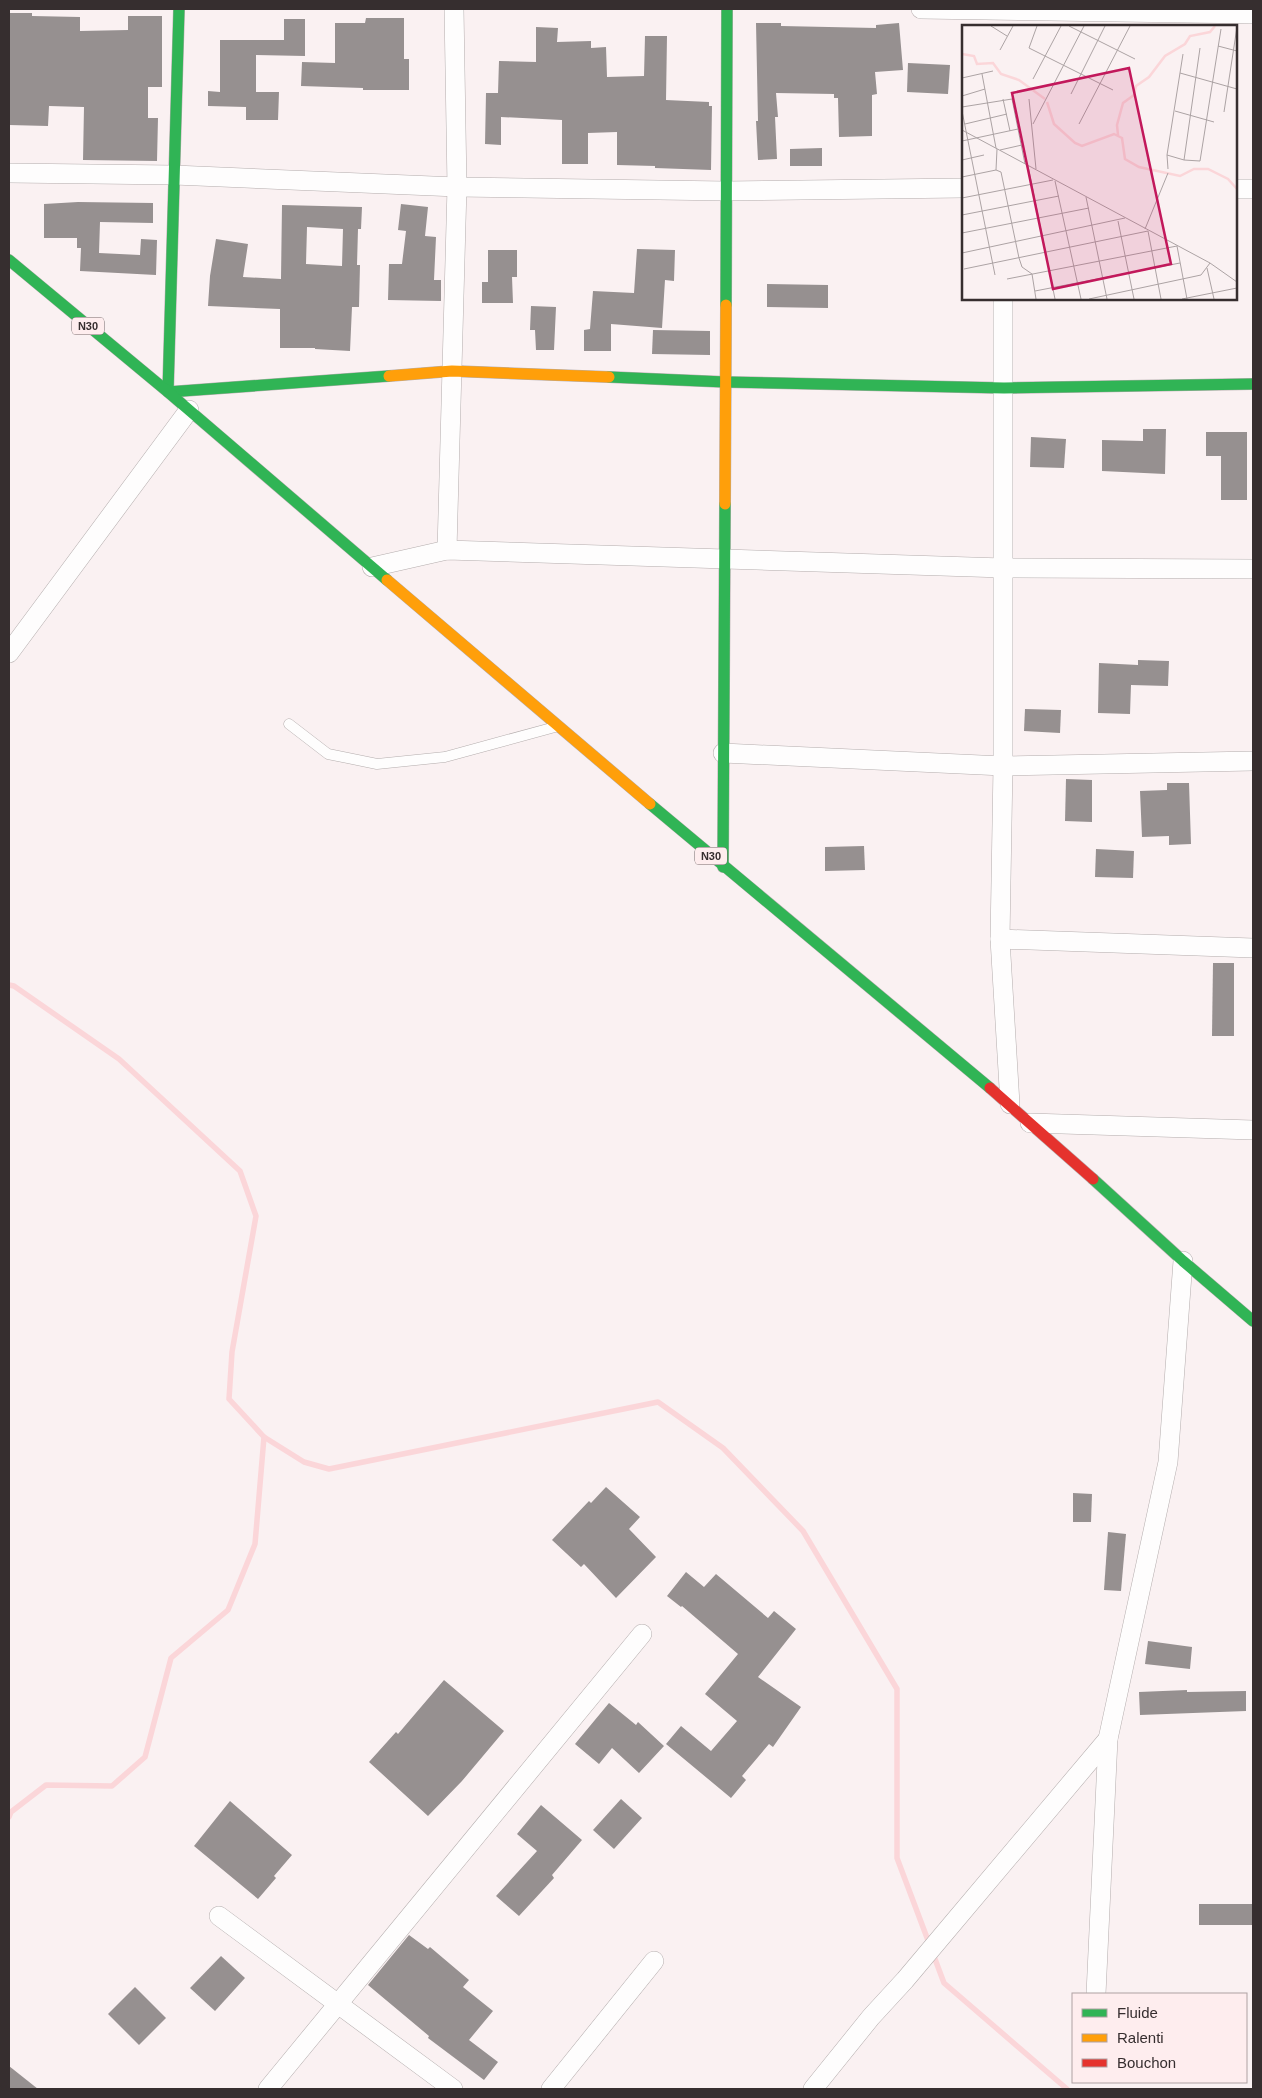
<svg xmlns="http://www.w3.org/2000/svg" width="1262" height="2098" font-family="Arial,sans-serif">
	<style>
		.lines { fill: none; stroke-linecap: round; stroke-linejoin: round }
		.stream { stroke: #fbd6d9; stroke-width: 5.5 }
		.building { fill: #969090; fill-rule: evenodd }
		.lane-casing { stroke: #b4adad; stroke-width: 11 }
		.street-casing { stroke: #b4adad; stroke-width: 20 }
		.fast-casing { stroke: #b4adad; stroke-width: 12 }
		.slow-casing { stroke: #b4adad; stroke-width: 12 }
		.jam-casing { stroke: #b4adad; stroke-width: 12 }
		.lane { stroke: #fefdfd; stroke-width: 10 }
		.street { stroke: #fefdfd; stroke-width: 19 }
		.fast { stroke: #30b455; stroke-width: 11 }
		.slow { stroke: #ff9f0a; stroke-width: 11 }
		.jam { stroke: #e5322d; stroke-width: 11 }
		.labels { text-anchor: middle; stroke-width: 5; stroke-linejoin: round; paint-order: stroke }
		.shield { fill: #feedee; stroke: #726768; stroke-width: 1 }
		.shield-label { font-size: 11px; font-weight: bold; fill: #362e2f }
		.inset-river { fill: none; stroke: #fbd6d9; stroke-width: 2.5 }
		.inset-road { fill: none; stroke: #aca3a4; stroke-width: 1 }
		.view { fill: #c2185b; fill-opacity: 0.15; stroke: #c2185b; stroke-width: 2.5 }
		.inset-edge { fill: none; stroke: #362e2f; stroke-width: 2.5 }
	</style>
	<rect width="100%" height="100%" fill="#faf1f2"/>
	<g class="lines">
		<g class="stream">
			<polyline points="9,985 14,986 119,1059 240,1171 256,1216 232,1352 229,1399 264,1437 304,1462 329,1469 658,1402 723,1448 803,1531 897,1689 897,1858 944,1983 1067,2089"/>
			<polyline points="9,1817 11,1812 46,1785 112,1786 145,1757 171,1658 228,1610 255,1544 264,1437"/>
		</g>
	</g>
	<g class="building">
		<polygon points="9,13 32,13 32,16 80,17 80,31 128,30 128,16 162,16 162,87 148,87 148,118 158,118 157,161 83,160 84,107 49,106 48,126 9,125"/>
		<polygon points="366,18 404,18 404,59 409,59 409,90 363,90 363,88 301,86 302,62 335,63 335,23 365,23"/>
		<polygon points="284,19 305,19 305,56 256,55 256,92 279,92 278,120 246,120 246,107 208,106 208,91 220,92 220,40 284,40"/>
		<polygon points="756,23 781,23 781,26 876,28 876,25 899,23 903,70 875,72 877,94 872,95 872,136 839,137 838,98 834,98 834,94 776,93 778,117 775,117 777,159 758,160 756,121 758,121"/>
		<polygon points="536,27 558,28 557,42 591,41 591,48 606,47 607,77 644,76 645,36 667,36 666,100 709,102 709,106 712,106 711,170 655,168 655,166 617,165 617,132 588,133 588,164 562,164 562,120 501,117 501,145 485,144 486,93 498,93 499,61 536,62"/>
		<polygon points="908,63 950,65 948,94 907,92"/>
		<polygon points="822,148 822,166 790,166 790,149"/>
		<polygon points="78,202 153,203 153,223 100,222 99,253 140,255 141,239 157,240 156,275 80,271 81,248 77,248 77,238 44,238 44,204"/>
		<polygon points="401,204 428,207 425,236 436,237 434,280 441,280 441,301 388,300 389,264 402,264 406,231 398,230"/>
		<path d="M282 205 362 207 361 229H358L357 265H360L359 307H352L350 351 315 349V348H280V309L208 306 210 276 216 239 248 244 243 277 281 279ZM307 227 343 229 342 266 306 264Z"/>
		<polygon points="637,249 675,250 674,281 665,280 662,328 611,324 611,351 584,351 584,330 590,329 593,291 634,293"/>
		<polygon points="488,250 517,250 517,277 512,277 513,303 482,303 482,282 488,282"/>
		<polygon points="767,284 828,285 828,308 767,307"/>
		<polygon points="531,306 556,307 554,350 536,350 535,330 530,330"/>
		<polygon points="653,330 710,331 710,355 652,354"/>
		<polygon points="1143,429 1166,429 1165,474 1102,471 1102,440 1143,441"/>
		<polygon points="1206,432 1247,432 1247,500 1221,500 1221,456 1206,456"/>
		<polygon points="1031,437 1066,439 1064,468 1030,467"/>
		<polygon points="1138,660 1169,661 1168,686 1131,685 1130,714 1098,713 1099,663 1138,665"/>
		<polygon points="1025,709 1061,710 1060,733 1024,731"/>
		<polygon points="1066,779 1092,780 1092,822 1065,821"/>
		<polygon points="1167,783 1189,783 1191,844 1169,845 1169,836 1142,837 1140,791 1167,790"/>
		<polygon points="864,846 865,870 825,871 825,847"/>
		<polygon points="1096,849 1134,851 1133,878 1095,877"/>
		<polygon points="1213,963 1234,963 1234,1036 1212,1036"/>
		<polygon points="606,1487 640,1517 629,1529 656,1557 616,1598 584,1564 581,1567 552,1540 589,1501 591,1503"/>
		<polygon points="1073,1493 1092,1494 1091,1522 1073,1522"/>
		<polygon points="1108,1532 1126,1534 1121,1591 1104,1590"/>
		<polygon points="686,1572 704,1587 716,1574 768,1618 774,1611 796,1629 758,1677 801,1707 773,1747 769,1744 742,1776 746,1780 731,1798 666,1744 681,1726 711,1751 737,1721 705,1694 738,1654 682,1606 681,1607 667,1596"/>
		<polygon points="1148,1641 1192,1647 1190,1669 1145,1664"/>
		<polygon points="444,1680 504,1731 462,1781 428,1816 369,1762 396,1732 398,1734"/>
		<polygon points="1187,1690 1187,1692 1246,1691 1246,1711 1140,1715 1139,1692"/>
		<polygon points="609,1703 636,1725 638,1722 664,1746 639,1773 612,1748 599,1764 575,1744"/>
		<polygon points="621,1799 642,1818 614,1849 593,1830"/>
		<polygon points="230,1801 292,1855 274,1876 276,1878 258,1899 194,1846"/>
		<polygon points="541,1805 582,1840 552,1875 554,1878 519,1916 496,1896 537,1851 517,1834"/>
		<rect x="1199" y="1904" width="54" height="21"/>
		<polygon points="409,1935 428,1949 430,1947 469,1980 463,1987 493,2011 469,2040 498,2062 484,2080 428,2038 429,2036 368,1985"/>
		<polygon points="221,1956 245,1978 215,2011 190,1988"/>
		<polygon points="135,1987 166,2018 139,2045 108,2014"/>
		<polygon points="9,2066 38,2089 9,2089"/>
	</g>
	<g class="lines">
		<g class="lane-casing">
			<polyline id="lane" points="289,724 328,754 377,764 445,757 555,727"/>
		</g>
		<g class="street-casing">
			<g id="street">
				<polyline points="921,9 1253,14"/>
				<polyline points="9,173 174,175 457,187 726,191 963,188"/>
				<polyline points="1236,189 1253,189"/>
				<polyline points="1003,299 1003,766 1000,939 1010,1104"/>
				<polyline points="447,550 457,187 454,9"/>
				<polyline points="372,567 447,550 1003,568 1253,569"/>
				<polyline points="9,653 189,410"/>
				<polyline points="723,753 1003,766 1253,761"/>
				<polyline points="1000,939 1253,948"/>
				<polyline points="1030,1123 1253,1130"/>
				<polyline points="219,1916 453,2089"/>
				<polyline points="1096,1994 1108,1739 1168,1462 1183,1261"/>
				<polyline points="268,2089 642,1634"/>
				<polyline points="551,2089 654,1961"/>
				<polyline points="813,2089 871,2017 905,1980 1108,1739"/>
			</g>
		</g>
		<g class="fast-casing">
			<g id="fast">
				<polyline points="179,9 168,392 389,376"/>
				<polyline points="9,260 168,392 387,580"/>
				<polyline points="726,305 727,9"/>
				<polyline points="609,377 725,382 1004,388 1253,384"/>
				<polyline points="650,804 990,1088"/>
				<polyline points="723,867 725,504"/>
				<polyline points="1093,1179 1183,1261 1253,1321"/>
			</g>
		</g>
		<g class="slow-casing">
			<g id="slow">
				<polyline points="389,376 452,371 609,377"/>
				<polyline points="725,504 726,305"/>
				<polyline points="387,580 650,804"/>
			</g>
		</g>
		<g class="jam-casing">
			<polyline id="jam" points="990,1088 1093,1179"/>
		</g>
		<use href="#lane" class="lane"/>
		<use href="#street" class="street"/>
		<use href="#fast" class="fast"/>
		<use href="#slow" class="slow"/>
		<use href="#jam" class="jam"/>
	</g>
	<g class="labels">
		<g class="shield">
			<rect x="72" y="317.5" width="32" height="17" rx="4"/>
			<rect x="695" y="847.5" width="32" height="17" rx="4"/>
		</g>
		<g class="shield-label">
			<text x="88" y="330">N30</text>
			<text x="711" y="860">N30</text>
		</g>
	</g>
	<g transform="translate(962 25)">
		<rect width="275" height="275" fill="#faf1f2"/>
		<path class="inset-river" d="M0 29 12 31 15 39 31 38 39 49 57 55 83 74M85 77 92 99 113 118 120 121 152 109 160 113 163 134 177 142 218 151 232 144H246L266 154 275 164M156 110 155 100 161 78 172 70 174 61 187 52 203 31 223 19 228 11 248 7 253 1"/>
		<path class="inset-road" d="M29 1 45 11M75 1 67 23 151 65M107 1 173 34M256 21 275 26M38 25 51 1M218 48 275 64M20 49 34 123M0 53 31 46M71 54 99 1M109 69 143 1M0 71 23 64M41 74 48 106M67 74 74 144M0 82 50 74 63 139M0 86 33 250M213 86 252 97M262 87 275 2M3 99 45 89M71 99 122 1M117 99 168 1M0 105 248 238 275 257M0 116 56 104M38 125 60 120M205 130 222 135 238 136 259 4M0 135 22 130M222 135 238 23M66 141 93 274M206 144 205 130 221 29M34 145 39 147 57 233 60 242 70 249 74 274M0 152 34 145 35 124M93 156 119 274M124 172 145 274M0 173 91 155M0 190 97 171M156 196 172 274M183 204 206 148M0 208 127 183M0 228 163 193M245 243 252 274M2 244 186 206 199 274M45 254 215 221 225 274M73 266 218 238M127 274 239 250 248 238M220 274 275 263"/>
		<path class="view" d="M167 43 209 239 91 264 50 68Z"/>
		<rect width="275" height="275" class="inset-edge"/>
	</g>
	<rect width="1262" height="2098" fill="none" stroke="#362e2f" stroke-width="20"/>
	<rect x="1072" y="1993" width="175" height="90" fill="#feedee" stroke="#aea1a2"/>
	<rect x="1082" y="2009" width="25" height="8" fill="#30b455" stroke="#aea1a2"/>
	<text x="1117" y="2018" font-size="15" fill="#362e2f">Fluide</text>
	<rect x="1082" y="2034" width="25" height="8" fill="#ff9f0a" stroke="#aea1a2"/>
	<text x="1117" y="2043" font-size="15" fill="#362e2f">Ralenti</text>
	<rect x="1082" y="2059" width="25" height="8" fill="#e5322d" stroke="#aea1a2"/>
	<text x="1117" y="2068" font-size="15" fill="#362e2f">Bouchon</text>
</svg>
